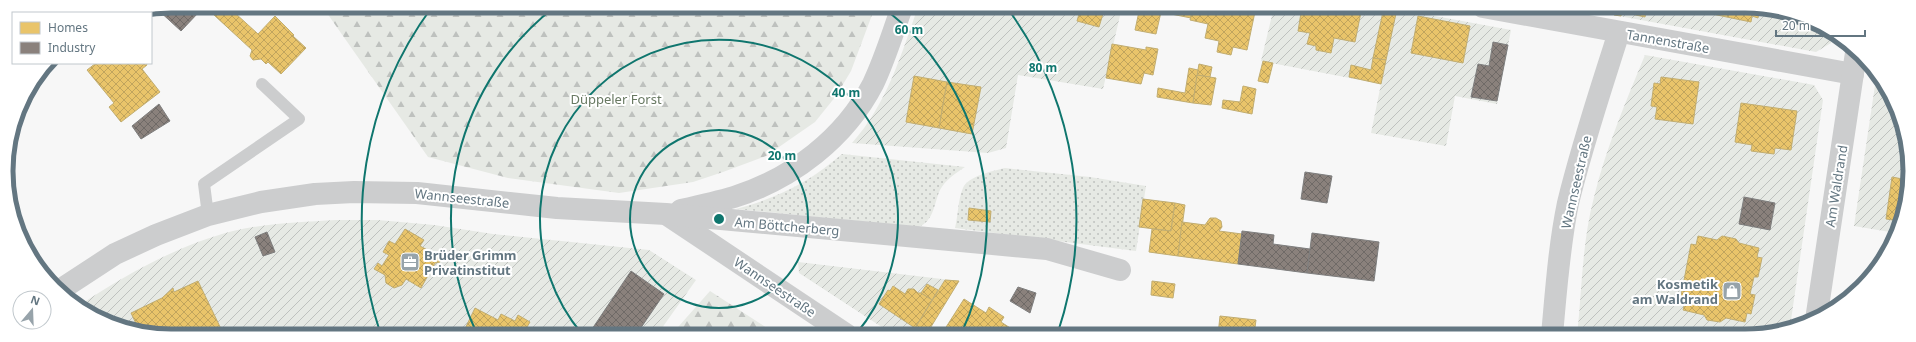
<svg xmlns="http://www.w3.org/2000/svg" width="1916" height="342" font-family="'Noto Sans',sans-serif">
	<style>
		.grass { fill: url(#grass-dots) }
		.forest { fill: url(#forest-firs) }
		.garden { fill: url(#garden-furrows); fill-rule: evenodd }
		.homes { fill: url(#homes-cross-hatch); stroke: #c1ad71 }
		.industry { fill: url(#industry-cross-hatch); stroke: #7e7e7e }
		.lines { fill: none; stroke-linecap: round; stroke-linejoin: round }
		.lane { stroke: #cccdce; stroke-width: 12 }
		.street { stroke: #cccdce; stroke-width: 22 }
		.ring { fill: none; stroke: #0f766e; stroke-width: 2 }
		.labels { text-anchor: middle; stroke-width: 4; stroke-linejoin: round; paint-order: stroke }
		.street-label { font-size: 13px; fill: #637681; stroke: #fff }
		.park-label { font-size: 13px; fill: #687962; stroke: #fff }
		.poi-label { font-size: 13px; font-weight: bold; fill: #637681; stroke: #fff; text-anchor: start }
		.rim { fill: none; stroke: #637681; stroke-width: 5 }
		.centre { fill: #0f766e; stroke: #fff; stroke-width: 2 }
		.ring-label { font-size: 12px; text-anchor: middle; font-weight: bold; fill: #0f766e; stroke: #fff; stroke-width: 4; stroke-linejoin: round; paint-order: stroke }
	</style>
	<defs>
		<pattern id="grass-dots" width="8" height="8" patternUnits="userSpaceOnUse"><rect width="8" height="8" fill="#e6e9e4"/><path d="M2 2h.1M6 6h.1" fill="none" stroke="#bec1be" stroke-width="1.8" stroke-linecap="round"/></pattern>
		<pattern id="forest-firs" width="22" height="20" patternUnits="userSpaceOnUse"><rect width="22" height="20" fill="#e6e9e4"/><path d="M5 1l3.5 6h-7zM16 11l3.5 6h-7z" fill="#bec1be"/></pattern>
		<pattern id="garden-furrows" width="10" height="10" patternUnits="userSpaceOnUse"><rect width="10" height="10" fill="#e6e9e4"/><path d="M-1 1l2-2M0 10L10 0M9 11l2-2" fill="none" stroke="#bec1be"/></pattern>
		<pattern id="homes-cross-hatch" width="8" height="8" patternUnits="userSpaceOnUse"><rect width="8" height="8" fill="#e9c46a"/><path d="M0 0l8 8M0 8l8-8" fill="none" stroke="#c0a45d"/></pattern>
		<pattern id="industry-cross-hatch" width="8" height="8" patternUnits="userSpaceOnUse"><rect width="8" height="8" fill="#8a817c"/><path d="M0 0l8 8M0 8l8-8" fill="none" stroke="#6f6a67"/></pattern>
	</defs>
	<rect width="100%" height="100%" fill="#f7f7f7"/>
	<g class="grass">
		<path d="M842 154 965 167C956 173 945 180 940 190 934 203 934 222 918 227L736 209C777 198 810 182 842 154Z"/>
		<path d="M1005 168 1090 177 1146 186 1136 251 955 228C958 216 958 199 963 188 968 176 993 171 1005 168Z"/>
	</g>
	<g class="forest">
		<polygon points="322,6 875,7 851,71 836,96 815,122 766,156 723,172 693,182 619,193 508,178 428,157"/>
		<polygon points="710,291 778,335 671,335"/>
	</g>
	<g class="garden">
		<path d="M918 7H1122L1103 89 1018 75 1006 148 988 153 852 143C887 104 901 55 918 7ZM914 76 981 88 972 133 906 122Z"/>
		<polygon points="1274,7 1386,7 1511,30 1497,104 1455,96 1446,146 1371,133 1381,84 1261,61"/>
		<polygon points="1570,7 1766,7 1827,28 1833,33 1831,43 1816,52"/>
		<path d="M1645 55 1814 85 1823 100 1790 327 1756 336H1577C1582 290 1582 242 1594 197 1606 148 1626 101 1645 55Z"/>
		<polygon points="1877,72 1904,128 1909,192 1896,233 1854,226"/>
		<path d="M336 220H378L434 225 493 234 649 250 696 280 657 335H150L98 319 80 305C126 274 179 245 233 231 267 223 302 222 336 220Z"/>
		<polygon points="798,262 959,281 925,335 894,335 799,273"/>
	</g>
	<g class="homes">
		<polygon points="223,6 238,6 239,8 235,13 258,34 275,16 294,35 293,36 306,48 281,74 268,62 266,64 261,59 253,60 250,56 252,50 214,15"/>
		<polygon points="1081,7 1105,7 1099,27 1077,21"/>
		<polygon points="1140,7 1193,7 1191,18 1161,12 1156,34 1135,30"/>
		<polygon points="1193,7 1256,7 1247,50 1233,47 1231,55 1217,52 1219,41 1205,38 1208,24 1190,20"/>
		<polygon points="1302,7 1362,7 1355,42 1334,38 1331,53 1316,50 1316,46 1307,44 1310,33 1298,31"/>
		<polygon points="1384,7 1397,9 1386,60 1373,58"/>
		<polygon points="1598,7 1647,7 1645,17 1622,12 1621,16 1614,15 1615,10"/>
		<polygon points="1713,7 1760,7 1758,18 1752,16 1751,22 1712,14"/>
		<polygon points="1418,16 1470,26 1463,63 1411,53"/>
		<polygon points="1112,44 1146,50 1146,47 1158,49 1153,75 1144,73 1141,84 1106,78"/>
		<polygon points="1373,58 1386,60 1381,84 1349,77 1351,65 1371,70"/>
		<polygon points="1263,61 1273,63 1268,83 1258,81"/>
		<polygon points="96,63 146,63 147,65 142,69 160,92 121,122 109,107 114,103 87,70"/>
		<polygon points="1199,64 1212,67 1210,77 1197,75"/>
		<polygon points="1189,68 1198,70 1193,103 1157,97 1158,88 1185,93"/>
		<polygon points="1197,75 1216,78 1211,105 1193,103"/>
		<polygon points="914,76 947,82 939,128 906,122"/>
		<polygon points="1661,77 1699,82 1693,124 1655,119 1657,107 1651,106 1654,83 1660,84"/>
		<polygon points="947,82 981,87 972,134 939,128"/>
		<polygon points="1243,86 1256,89 1252,114 1222,108 1223,100 1240,102"/>
		<polygon points="1741,103 1797,111 1791,150 1775,148 1774,154 1751,151 1752,145 1735,142"/>
		<polygon points="1892,177 1908,180 1909,192 1900,221 1886,219"/>
		<polygon points="1143,199 1175,203 1171,231 1139,227"/>
		<polygon points="1175,203 1185,205 1178,256 1149,252 1152,229 1171,231"/>
		<polygon points="969,208 991,211 990,222 968,220"/>
		<polygon points="1210,218 1216,218 1221,221 1222,227 1219,231 1242,234 1238,264 1178,256 1182,222 1205,225"/>
		<polygon points="405,229 424,240 420,246 433,253 438,252 440,262 435,263 421,288 406,279 402,285 394,288 386,283 385,275 374,269 378,263 382,266 389,255 383,252 389,241 395,244"/>
		<polygon points="1698,236 1717,240 1722,236 1736,239 1739,243 1759,248 1757,257 1762,258 1758,277 1754,277 1750,294 1755,295 1751,314 1747,313 1745,322 1726,318 1720,322 1707,320 1704,315 1683,310 1685,303 1680,301 1691,244 1696,245"/>
		<polygon points="945,280 959,281 926,335 915,328"/>
		<polygon points="198,281 223,333 150,335 140,332 131,313 162,298 173,288 174,292"/>
		<polygon points="1152,281 1175,284 1173,298 1151,295"/>
		<polygon points="927,284 938,290 932,300 921,293"/>
		<polygon points="893,286 905,294 908,289 914,289 918,293 921,293 932,300 915,328 879,304 888,290 890,291"/>
		<polygon points="964,299 986,313 989,307 1004,317 1001,322 1021,335 941,335"/>
		<polygon points="475,308 498,320 501,314 515,321 518,315 530,322 527,327 541,335 462,335"/>
		<polygon points="1220,316 1256,320 1254,335 1218,335"/>
	</g>
	<g class="industry">
		<polygon points="171,6 193,6 199,12 181,31 157,9"/>
		<polygon points="1493,42 1508,45 1497,101 1471,97 1478,64 1489,66"/>
		<polygon points="159,104 170,121 141,139 132,126"/>
		<polygon points="1305,172 1332,176 1327,203 1301,199"/>
		<polygon points="1744,197 1775,203 1770,230 1739,224"/>
		<polygon points="1242,231 1274,235 1273,244 1310,249 1307,273 1238,264"/>
		<polygon points="267,232 275,252 263,256 255,237"/>
		<polygon points="1312,233 1379,242 1374,281 1307,273"/>
		<polygon points="631,271 664,294 636,335 588,335"/>
		<polygon points="1018,287 1036,293 1030,313 1010,301"/>
	</g>
	<g class="lines">
		<polyline class="lane" points="208,215 204,184 299,119 262,84"/>
		<g class="street">
			<polyline points="1483,7 1853,74"/>
			<path d="M681 210C699 206 717 202 734 197 792 179 845 138 873 84 885 59 893 32 902 7"/>
			<polyline points="669,216 847,335"/>
			<polyline points="60,290 115,254 156,235 208,215 261,202 315,194 354,192 417,193 557,208 666,214 1047,249 1120,270"/>
			<polyline points="1816,320 1856,53"/>
			<path d="M1552 335C1556 292 1559 246 1568 203 1582 145 1601 89 1619 32"/>
		</g>
	</g>
	<g class="ring">
		<circle cx="719" cy="219" r="89"/>
		<path d="M582 334A179 179 0 1 1 856 334"/>
		<path d="M477 334A268 268 0 0 1 556 6M884 8A268 268 0 0 1 961 334"/>
		<path d="M380 332A357 357 0 0 1 432 7M1008 9A357 357 0 0 1 1058 332"/>
	</g>
	<defs>
		<g id="office-square" transform="scale(1)"><rect x="-9" y="-9" width="18" height="18" rx="4" fill="#97a3aa" stroke="#fff"/><path d="M-6-3h4V-5.5h4V-3h4V5H-6ZM-1-4.5V-3h2v-1.5ZM-6 0V1H6V0Z" fill="#fff"/></g>
		<g id="shop-square" transform="scale(1)"><rect x="-9" y="-9" width="18" height="18" rx="4" fill="#97a3aa" stroke="#fff"/><path d="M-5-2.5h2.3a2.7 3.5 0 0 1 5.4 0H5L5.5 6h-11ZM-1.5-2.5h3a1.5 2.3 0 0 0-3 0Z" fill="#fff"/></g>
	</defs>
	<g fill-rule="evenodd">
		<use href="#office-square" x="410" y="262"/>
		<use href="#shop-square" x="1732" y="291"/>
	</g>
	<g class="labels">
		<g class="street-label">
			<text transform="translate(1668 41) rotate(10)" y="5">Tannenstraße</text>
			<text transform="translate(1576 182) rotate(-77)" y="5">Wannseestraße</text>
			<text transform="translate(1836 186) rotate(-81)" y="5">Am Waldrand</text>
			<text transform="translate(462 198) rotate(6)" y="5">Wannseestraße</text>
			<text transform="translate(787 226) rotate(5)" y="5">Am Böttcherberg</text>
			<text transform="translate(775 287) rotate(34)" y="5">Wannseestraße</text>
		</g>
		<g class="park-label">
			<text x="616" y="104">Düppeler Forst</text>
		</g>
		<g class="poi-label">
			<text x="424" y="260">Brüder Grimm<tspan x="424" dy="15">Privatinstitut</tspan></text>
			<text x="1718" y="289" text-anchor="end">Kosmetik<tspan x="1718" dy="15">am Waldrand</tspan></text>
		</g>
	</g>
	<path d="M0 0H1916V342H0ZM171 13H1745A158 158 0 0 1 1903 171V171A158 158 0 0 1 1745 329H171A158 158 0 0 1 13 171V171A158 158 0 0 1 171 13Z" fill="#fff" fill-rule="evenodd"/>
	<path class="rim" d="M171 13H1745A158 158 0 0 1 1903 171V171A158 158 0 0 1 1745 329H171A158 158 0 0 1 13 171V171A158 158 0 0 1 171 13Z"/>
	<circle cx="719" cy="219" r="6" class="centre"/>
	<g class="ring-label">
		<text x="909" y="34">60 m</text>
		<text x="1043" y="72">80 m</text>
		<text x="846" y="97">40 m</text>
		<text x="782" y="160">20 m</text>
	</g>
	<rect x="12" y="12" width="140" height="52" fill="#ffffff" stroke="#c1c8cd"/>
	<rect x="20" y="22" width="20" height="12" fill="#e9c46a" stroke="#c1c8cd"/>
	<text x="48" y="32" font-size="12" fill="#637681">Homes</text>
	<rect x="20" y="42" width="20" height="12" fill="#8a817c" stroke="#c1c8cd"/>
	<text x="48" y="52" font-size="12" fill="#637681">Industry</text>
	<g transform="translate(32 310) rotate(19)"><circle r="19" fill="#ffffff" stroke="#c1c8cd"/>
	<path d="M0-3L7 15L0 10L-7 15Z" fill="#97a3aa"/>
	<text y="-6" font-size="11" font-weight="bold" text-anchor="middle" fill="#637681">N</text>
	</g>
	<path d="M1776 30v6h89v-6" fill="none" stroke="#637681" stroke-width="2"/>
	<text x="1782" y="30" font-size="12" fill="#637681" stroke="#ffffff" stroke-width="3" paint-order="stroke">20 m</text>
</svg>
